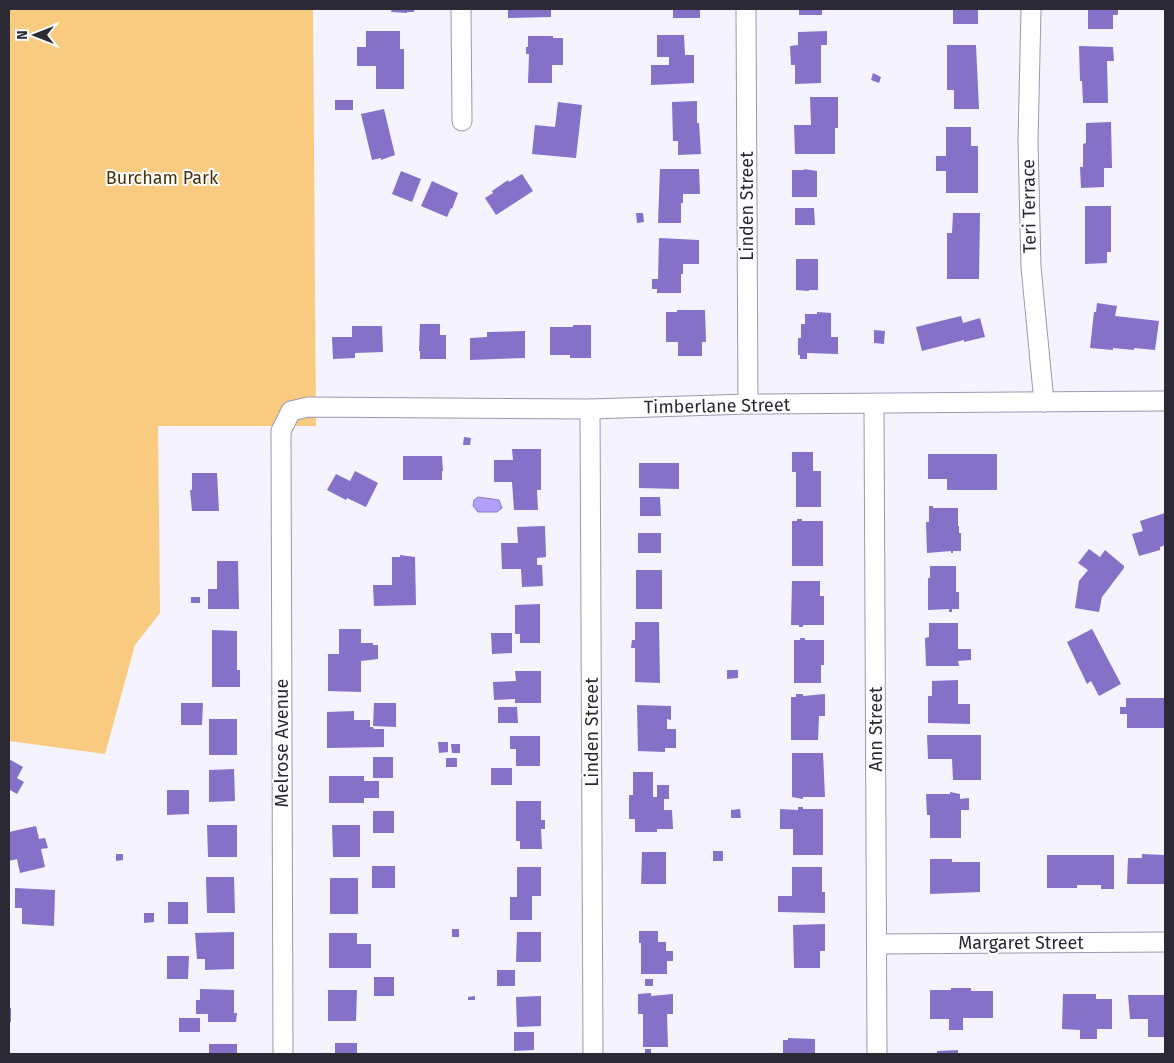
<svg xmlns="http://www.w3.org/2000/svg" width="1174" height="1063" font-family="'Fira Sans',sans-serif">
	<style>
		.green { fill: #f8cb81 }
		.water { fill: #b29ffa; stroke: #8a7cbe }
		.building { fill: #8571c8 }
		.lines { fill: none; stroke-linecap: round; stroke-linejoin: round }
		.street-casing { stroke: #9b98b1; stroke-width: 21 }
		.street { stroke: #fff; stroke-width: 19 }
		.labels { text-anchor: middle; stroke-width: 4; stroke-linejoin: round; paint-order: stroke }
		.park-label { font-size: 18px; fill: #493308; stroke: #fff }
		.street-label { font-size: 18px; fill: #2b2933; stroke: #fff }
	</style>
	<rect width="100%" height="100%" fill="#f4f3fe"/>
	<polygon class="green" points="9,9 313,9 316,426 158,426 160,613 135,645 105,754 9,741"/>
	<polygon class="water" points="478,497 499,500 502,508 497,512 478,512 473,506 474,500"/>
	<g class="building">
		<polygon points="392,9 414,9 414,12 407,12 407,13 391,12"/>
		<polygon points="508,9 551,9 551,17 508,18"/>
		<rect x="673" y="9" width="27" height="9"/>
		<rect x="799" y="9" width="23" height="6"/>
		<rect x="953" y="9" width="25" height="15"/>
		<polygon points="1088,9 1118,9 1118,15 1113,15 1113,29 1088,29"/>
		<polygon points="366,31 400,31 400,49 404,49 404,89 376,89 376,66 357,66 357,47 366,47"/>
		<polygon points="827,31 827,45 821,45 821,83 795,84 795,65 791,65 790,46 798,45 798,32"/>
		<polygon points="657,35 684,35 685,55 694,55 694,83 651,85 651,65 669,65 669,57 657,57"/>
		<polygon points="528,36 553,36 553,38 563,38 563,65 552,65 552,83 528,83 529,54 526,54 526,47 528,47"/>
		<polygon points="947,45 976,45 979,109 954,109 954,90 947,90"/>
		<polygon points="1079,46 1113,47 1114,61 1107,61 1108,103 1083,103 1082,81 1080,81"/>
		<polygon points="873,73 881,77 879,83 871,80"/>
		<polygon points="810,97 838,97 838,128 835,128 835,154 795,154 794,125 811,125"/>
		<rect x="335" y="100" width="18" height="10"/>
		<polygon points="697,101 697,123 699,123 701,154 678,155 678,141 673,141 672,102"/>
		<polygon points="558,102 582,105 576,158 532,154 535,125 555,127"/>
		<polygon points="384,109 395,155 381,160 381,158 372,160 361,114"/>
		<polygon points="1111,122 1112,168 1104,168 1104,187 1081,188 1080,167 1083,167 1083,144 1086,143 1086,123"/>
		<polygon points="946,127 971,127 971,146 978,146 978,193 946,193 946,171 936,171 936,156 946,156"/>
		<polygon points="660,169 699,169 700,194 683,194 683,203 681,203 681,223 658,223"/>
		<polygon points="804,169 817,171 817,197 792,197 792,170 804,170"/>
		<polygon points="401,171 421,179 412,202 392,194"/>
		<polygon points="522,174 533,191 496,215 485,198 493,193 492,191 508,180 509,182"/>
		<polygon points="432,181 458,193 452,209 451,208 447,217 421,206"/>
		<polygon points="1085,206 1111,206 1111,252 1107,252 1107,263 1085,264"/>
		<polygon points="795,208 814,208 815,225 795,225"/>
		<polygon points="636,213 643,213 644,222 637,223"/>
		<polygon points="953,213 980,213 979,279 947,279 947,233 952,233"/>
		<polygon points="659,238 699,240 699,264 683,264 683,274 681,274 681,293 657,293 657,289 652,289 652,279 658,279"/>
		<polygon points="796,259 818,259 818,290 809,290 809,291 796,290"/>
		<polygon points="1097,303 1117,306 1115,316 1159,321 1155,350 1134,348 1134,350 1113,348 1113,350 1090,348 1094,312 1096,312"/>
		<polygon points="677,310 705,310 706,342 702,342 702,356 678,356 678,342 666,342 666,312 677,312"/>
		<polygon points="817,312 831,313 831,337 838,337 838,354 807,353 807,359 800,359 800,355 798,355 798,338 801,338 801,324 805,324 805,314 817,314"/>
		<polygon points="961,316 963,323 980,318 985,337 964,342 964,340 922,351 916,327"/>
		<polygon points="420,324 440,324 440,335 446,335 446,359 420,359 420,351 419,351"/>
		<polygon points="573,325 591,325 591,358 570,358 570,355 550,355 550,327 573,327"/>
		<polygon points="352,326 382,326 383,352 355,353 355,358 333,359 332,337 352,337"/>
		<polygon points="874,330 885,331 884,344 874,343"/>
		<polygon points="525,331 525,358 470,360 470,338 487,337 487,332"/>
		<polygon points="464,437 471,438 470,445 463,445"/>
		<polygon points="512,449 541,449 541,490 537,490 538,510 514,510 512,482 494,482 494,460 513,460"/>
		<polygon points="792,452 813,452 813,471 821,471 821,507 796,507 796,472 792,472"/>
		<polygon points="928,454 997,454 997,490 947,490 947,479 928,479"/>
		<polygon points="403,456 442,456 443,471 442,471 442,480 403,480"/>
		<polygon points="639,463 679,463 679,489 639,488"/>
		<polygon points="355,471 378,483 366,507 347,498 346,500 327,490 336,474 350,481"/>
		<polygon points="192,473 217,473 219,511 192,511 190,490 192,490"/>
		<polygon points="640,497 660,497 661,516 640,516"/>
		<polygon points="929,506 933,506 933,508 958,508 958,526 959,526 959,533 961,533 961,551 953,551 953,553 951,553 951,551 927,553 926,522 929,522"/>
		<polygon points="1165,513 1165,545 1160,547 1160,550 1139,556 1132,534 1143,531 1140,521"/>
		<polygon points="797,519 802,519 802,521 823,521 823,566 792,566 792,521 797,521"/>
		<polygon points="545,526 546,557 537,558 537,565 542,565 543,586 522,587 521,569 502,569 501,543 518,543 517,527"/>
		<rect x="638" y="533" width="23" height="20"/>
		<polygon points="1089,549 1100,557 1105,550 1124,566 1124,568 1102,597 1099,612 1075,608 1079,581 1088,570 1078,563"/>
		<polygon points="400,555 415,557 416,605 374,606 373,585 392,585 392,557 400,557"/>
		<polygon points="217,561 238,561 239,609 208,609 208,589 217,589"/>
		<polygon points="930,566 956,566 956,592 959,592 959,609 952,609 952,612 949,612 949,609 928,610 928,578 930,578"/>
		<rect x="636" y="570" width="26" height="39"/>
		<polygon points="792,581 820,581 820,596 824,596 824,625 803,625 803,627 799,627 799,625 791,625"/>
		<rect x="191" y="597" width="9" height="6"/>
		<polygon points="540,604 540,643 520,643 520,634 515,634 515,605"/>
		<polygon points="635,622 659,622 660,683 635,682 635,648 631,648 632,640 635,640"/>
		<polygon points="929,623 958,623 958,649 971,649 971,660 958,661 959,666 926,666 925,638 929,637"/>
		<polygon points="339,629 361,629 361,643 373,643 373,645 378,645 378,659 361,661 361,692 328,691 328,654 339,654"/>
		<polygon points="1092,629 1121,684 1099,696 1091,681 1087,684 1067,642"/>
		<polygon points="212,630 237,631 237,670 240,670 240,687 212,687"/>
		<polygon points="491,633 512,633 512,653 492,654"/>
		<polygon points="800,638 805,638 805,640 824,640 824,665 821,665 821,683 794,683 794,640 800,640"/>
		<polygon points="727,670 738,670 738,678 727,679"/>
		<polygon points="515,671 541,671 541,703 515,703 515,699 494,700 493,682 516,681"/>
		<polygon points="958,680 958,704 970,704 970,724 928,723 928,696 932,696 932,681"/>
		<polygon points="796,694 803,694 803,696 825,694 825,716 819,716 818,740 791,740 791,697 796,697"/>
		<polygon points="1126,698 1165,698 1165,728 1127,728 1127,714 1120,714 1120,707 1126,707"/>
		<polygon points="181,703 203,703 202,725 181,725"/>
		<polygon points="374,703 396,703 396,727 373,726"/>
		<polygon points="637,705 671,706 671,720 667,719 667,729 676,729 676,748 665,748 665,752 638,751"/>
		<polygon points="498,707 517,707 518,723 498,723"/>
		<polygon points="354,711 354,720 370,720 370,727 373,727 374,729 384,729 384,747 327,748 327,712"/>
		<rect x="209" y="719" width="28" height="36"/>
		<polygon points="927,735 981,735 981,780 953,780 952,759 928,759"/>
		<polygon points="510,736 540,736 540,766 516,766 516,749 510,749"/>
		<polygon points="438,742 448,742 448,752 439,753"/>
		<polygon points="451,744 460,744 460,753 452,753"/>
		<polygon points="792,753 823,753 825,797 803,797 803,799 792,797"/>
		<rect x="373" y="757" width="20" height="21"/>
		<rect x="446" y="758" width="11" height="9"/>
		<polygon points="9,759 23,767 17,778 24,782 17,794 10,790 9,792"/>
		<rect x="491" y="768" width="21" height="17"/>
		<polygon points="234,769 235,801 209,802 209,770"/>
		<polygon points="633,772 653,772 653,797 657,797 657,785 669,785 669,799 664,799 664,810 672,810 673,829 657,829 657,832 635,832 635,819 629,819 629,795 633,795"/>
		<polygon points="329,776 364,776 364,781 379,781 379,798 364,798 364,803 329,803"/>
		<polygon points="167,790 189,790 189,814 167,815"/>
		<polygon points="950,792 960,794 960,799 969,798 969,810 961,810 961,838 930,838 930,815 927,815 926,794 950,794"/>
		<polygon points="516,801 541,801 541,820 545,820 545,829 541,829 542,849 520,849 520,841 516,841"/>
		<polygon points="798,807 803,807 803,809 823,809 823,855 793,855 793,829 780,829 780,809 798,810"/>
		<polygon points="740,809 741,818 731,818 731,810"/>
		<rect x="373" y="811" width="21" height="22"/>
		<polygon points="207,825 237,825 237,857 208,857"/>
		<polygon points="332,825 360,825 360,857 333,857"/>
		<polygon points="36,826 39,839 45,838 48,848 41,849 45,867 20,873 17,859 9,861 9,832"/>
		<rect x="713" y="851" width="10" height="10"/>
		<polygon points="642,852 666,852 666,884 641,884"/>
		<polygon points="116,854 123,854 123,860 116,861"/>
		<polygon points="1142,854 1165,855 1165,884 1127,884 1128,858 1142,858"/>
		<polygon points="1047,855 1114,855 1114,889 1101,889 1101,885 1077,885 1077,888 1047,888"/>
		<polygon points="930,859 952,859 952,862 980,862 980,892 930,894"/>
		<rect x="372" y="866" width="23" height="22"/>
		<polygon points="517,867 541,867 541,896 532,896 532,920 510,920 510,897 517,897"/>
		<polygon points="792,867 822,867 822,892 825,892 825,913 778,912 778,896 792,896"/>
		<polygon points="206,877 234,877 235,913 207,913"/>
		<rect x="330" y="878" width="28" height="36"/>
		<polygon points="15,888 55,890 54,926 22,924 22,908 15,908"/>
		<rect x="168" y="902" width="20" height="22"/>
		<polygon points="144,913 154,913 154,922 144,923"/>
		<polygon points="825,924 825,951 820,951 820,968 794,968 793,925"/>
		<rect x="452" y="929" width="7" height="8"/>
		<polygon points="639,931 658,931 658,942 666,942 666,951 673,951 673,961 667,961 667,974 641,974 641,943 639,943"/>
		<polygon points="234,932 234,969 205,970 205,959 197,959 195,933"/>
		<polygon points="517,932 541,932 541,962 516,962"/>
		<polygon points="329,933 357,933 357,944 371,944 371,968 329,968"/>
		<polygon points="167,956 189,956 188,979 167,979"/>
		<rect x="497" y="970" width="18" height="16"/>
		<rect x="374" y="977" width="20" height="19"/>
		<rect x="645" y="979" width="8" height="7"/>
		<polygon points="951,988 971,988 971,991 993,991 993,1018 963,1018 963,1030 949,1030 949,1019 930,1019 930,990 951,990"/>
		<polygon points="200,989 234,990 234,1013 237,1013 236,1022 208,1022 208,1014 196,1014 196,1000 200,1000"/>
		<polygon points="328,990 357,990 356,1021 328,1021"/>
		<polygon points="651,993 651,996 673,994 673,1014 667,1014 668,1047 643,1047 643,1014 638,1014 638,994"/>
		<polygon points="1063,994 1096,994 1096,999 1112,999 1112,1029 1097,1029 1097,1039 1080,1039 1080,1030 1062,1029"/>
		<polygon points="1128,995 1165,995 1165,1037 1148,1037 1148,1019 1130,1019"/>
		<polygon points="475,996 475,1000 468,1000 468,997"/>
		<polygon points="541,996 541,1026 517,1027 516,997"/>
		<rect x="9" y="1008" width="2" height="14"/>
		<rect x="179" y="1018" width="21" height="14"/>
		<polygon points="514,1032 534,1032 534,1050 514,1051"/>
		<polygon points="788,1038 815,1039 815,1054 783,1054 783,1040 788,1040"/>
		<rect x="335" y="1043" width="22" height="11"/>
		<rect x="209" y="1044" width="28" height="10"/>
		<rect x="645" y="1049" width="6" height="5"/>
		<polygon points="958,1050 958,1054 937,1054 937,1051"/>
	</g>
	<g class="lines">
		<g class="street-casing">
			<g id="street">
				<polyline points="461,9 462,121"/>
				<polyline points="746,9 748,404"/>
				<polyline points="1031,9 1028,142 1031,267 1044,402"/>
				<polyline points="874,404 877,1054"/>
				<polyline points="590,409 593,1054"/>
				<polyline points="877,944 1165,942"/>
				<polyline points="283,1054 281,431 291,411 308,407 590,409 748,404 1165,401"/>
			</g>
		</g>
		<use href="#street" class="street"/>
	</g>
	<g class="labels">
		<g class="park-label">
			<text x="162" y="184">Burcham Park</text>
		</g>
		<g class="street-label">
			<text transform="translate(747 206) rotate(-90)" y="6">Linden Street</text>
			<text transform="translate(1029 206) rotate(-91)" y="6">Teri Terrace</text>
			<text transform="translate(717 406) rotate(-1)" y="6">Timberlane Street</text>
			<text transform="translate(876 729) rotate(-90)" y="6">Ann Street</text>
			<text transform="translate(592 732) rotate(-90)" y="6">Linden Street</text>
			<text transform="translate(282 743) rotate(-90)" y="6">Melrose Avenue</text>
			<text x="1021" y="949">Margaret Street</text>
		</g>
	</g>
	<rect width="1174" height="1063" fill="none" stroke="#2b2933" stroke-width="20"/>
	<g transform="translate(35 35) rotate(270)" stroke="#ffffff" stroke-width="4" paint-order="stroke">
	<path d="M0-4L9 19L0 12L-9 19Z" fill="#2b2933"/>
	<text y="-8" font-size="14" font-weight="bold" text-anchor="middle" fill="#2b2933">N</text>
	</g>
</svg>
